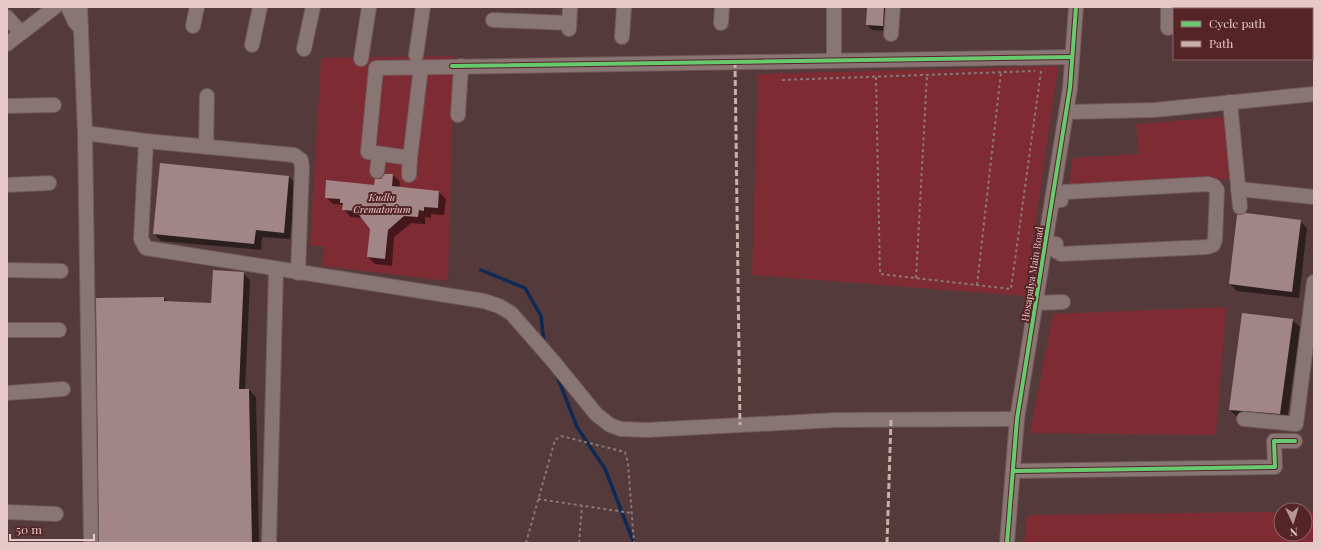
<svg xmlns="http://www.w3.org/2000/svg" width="1321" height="550" font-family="'Playfair Display',serif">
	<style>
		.green { fill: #7e2b33 }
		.shadow { fill: #0007 }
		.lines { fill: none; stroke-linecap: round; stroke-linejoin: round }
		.stream { stroke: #0e2954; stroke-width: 3.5 }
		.building { fill: #a28687 }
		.minor-casing { stroke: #70595a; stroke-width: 16 }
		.path { stroke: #8a7778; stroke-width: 2; stroke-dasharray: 3 3; stroke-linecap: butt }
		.minor { stroke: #8a7575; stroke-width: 14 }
		.quiet { stroke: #cab0a6; stroke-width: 3; stroke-dasharray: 6 3; stroke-linecap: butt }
		.cycleway-casing { stroke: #542427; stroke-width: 6 }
		.cycleway { stroke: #67ca6e; stroke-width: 4 }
		.labels { text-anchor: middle; stroke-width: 4; stroke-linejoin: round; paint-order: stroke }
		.park-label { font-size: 10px; font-style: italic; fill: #ebcac9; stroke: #542427 }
		.street-label { font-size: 10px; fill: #e8c9c9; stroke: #542427 }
	</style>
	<rect width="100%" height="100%" fill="#543a3b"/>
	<g class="green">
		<polygon points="454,56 448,281 322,266 324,246 310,246 321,58"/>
		<polygon points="1058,66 1025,296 752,275 758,74"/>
		<polygon points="1225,117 1229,179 1068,187 1073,158 1139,154 1136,124"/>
		<polygon points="1226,307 1216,435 1030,433 1053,314"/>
		<polygon points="1281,512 1281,534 1305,534 1305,512 1314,512 1314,543 1024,543 1027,515"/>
	</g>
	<g class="shadow">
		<polygon points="868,7 893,7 888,31 872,30 867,25"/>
		<rect x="1177" y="7" width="91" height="2"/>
		<polygon points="393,175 400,182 399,188 439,192 446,199 444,215 431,214 431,218 425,217 425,224 411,223 394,237 392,266 375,264 368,257 371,228 362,218 351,217 344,210 344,205 333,204 326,197 375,186 381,180"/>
		<polygon points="289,177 296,184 290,239 262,237 261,250 161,241 154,234"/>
		<polygon points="1300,221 1307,228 1299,298 1237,291 1230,284"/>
		<polygon points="243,273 250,280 245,390 249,390 256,397 259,543 101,543 164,298 168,302 212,304"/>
		<polygon points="1292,320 1300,327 1287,421 1237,417 1230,410"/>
	</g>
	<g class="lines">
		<g class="stream">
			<polyline points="481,270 525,288 541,316 544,343"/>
			<polyline points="556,373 577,427 605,469 634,543"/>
		</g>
	</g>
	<g class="building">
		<polygon points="867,7 884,7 883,26 866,25"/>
		<polygon points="160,163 289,176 284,233 256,230 254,244 153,234"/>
		<polygon points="385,174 393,174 392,186 439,191 438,208 424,207 424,211 419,210 418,217 404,216 388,230 385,259 367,257 370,229 356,211 342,210 343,203 340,203 340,199 325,198 326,180 374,185 375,179 381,179"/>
		<polygon points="1246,213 1301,220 1292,292 1229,284 1237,215"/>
		<polygon points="213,270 244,272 239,389 249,389 252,543 99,543 96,298 164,297 164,301 211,303"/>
		<polygon points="1242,313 1293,319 1280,414 1229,410"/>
	</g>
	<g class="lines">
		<g class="minor-casing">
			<g id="minor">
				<polyline points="68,7 75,22 81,28"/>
				<polyline points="80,7 85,133 91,543"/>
				<polyline points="834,7 834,60"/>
				<polyline points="7,17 21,33"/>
				<polyline points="493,20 569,23"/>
				<polyline points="721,23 722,7"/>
				<polyline points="193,26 197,7"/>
				<polyline points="1168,28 1168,7"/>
				<polyline points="569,29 570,7"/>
				<polyline points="891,34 893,7"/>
				<polyline points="622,37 624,7"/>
				<polyline points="7,44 55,7"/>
				<polyline points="252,45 260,7"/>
				<polyline points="304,49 313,7"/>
				<polyline points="416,55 423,7"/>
				<polyline points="361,59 369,7"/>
				<path d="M421 67 410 158 368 152 376 68C608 64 840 60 1072 57"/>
				<polyline points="1230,102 1240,207"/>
				<polyline points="7,106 54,105"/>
				<polyline points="1066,112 1154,110 1314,94"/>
				<polyline points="458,115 461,66"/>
				<polyline points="85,133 146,141 294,155 301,160 302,167 298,273"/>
				<polyline points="146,141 141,239 146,248 484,301 499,306 511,313 553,361 596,414 610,425 621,429 647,430 836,420 1017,419"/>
				<polyline points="206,147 207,96"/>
				<polyline points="377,171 379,154"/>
				<polyline points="409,175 410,158"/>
				<polyline points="7,185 49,183"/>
				<polyline points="1238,189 1314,197"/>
				<polyline points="1045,243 1056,244 1056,251 1061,254 1207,247 1213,245 1215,240 1217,190 1214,186 1208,184 1065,192 1062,194 1061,200 1052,201"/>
				<polyline points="7,270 61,271"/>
				<polyline points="1036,303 1063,302"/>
				<polyline points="7,330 59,330"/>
				<polyline points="7,393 63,389"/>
				<polyline points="1244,419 1296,424 1314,282"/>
				<polyline points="1013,471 1275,467 1274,441 1295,441"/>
				<polyline points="7,512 56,514"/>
				<polyline points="269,543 276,270"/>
				<polyline points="1007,543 1017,419 1070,88 1076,7"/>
			</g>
		</g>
		<g class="path">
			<polyline points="876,77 880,274 1011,289 1041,71"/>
			<polyline points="782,80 1035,71"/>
			<polyline points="916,278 927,75"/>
			<polyline points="977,285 1001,72"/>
			<polyline points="538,499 631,513"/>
			<polyline points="526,543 555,440 561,436 625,452 628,463 634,543"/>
			<polyline points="579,543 582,506"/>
		</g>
		<use href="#minor" class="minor"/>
		<g class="quiet">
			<polyline points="735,62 740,425"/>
			<polyline points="887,543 891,420"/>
		</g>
		<g class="cycleway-casing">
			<g id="cycleway">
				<polyline points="452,66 1072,57"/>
				<polyline points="1013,471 1275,467 1274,441 1295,441"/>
				<polyline points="1007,543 1017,419 1070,88 1076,7"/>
			</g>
		</g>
		<use href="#cycleway" class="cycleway"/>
	</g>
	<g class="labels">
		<g class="park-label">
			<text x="382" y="201">Kudlu<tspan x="382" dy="12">Crematorium</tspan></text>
		</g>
		<g class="street-label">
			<text transform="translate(1032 274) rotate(-81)" y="4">Hosapalya Main Road</text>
		</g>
	</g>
	<rect width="1321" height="550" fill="none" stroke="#e8c9c9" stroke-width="16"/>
	<rect x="1173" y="8" width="140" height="52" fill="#542427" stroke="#8f6668"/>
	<rect x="1181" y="21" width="20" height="6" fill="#67ca6e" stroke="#8f6668"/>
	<text x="1209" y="28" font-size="12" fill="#e8c9c9">Cycle path</text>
	<rect x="1181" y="41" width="20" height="6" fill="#cab0a6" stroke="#8f6668"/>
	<text x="1209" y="48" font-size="12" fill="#e8c9c9">Path</text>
	<g transform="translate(1293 522) rotate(176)"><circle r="19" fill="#542427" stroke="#8f6668"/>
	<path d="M0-3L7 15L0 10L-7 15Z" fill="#b49797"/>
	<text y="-6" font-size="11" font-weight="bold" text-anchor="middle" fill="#e8c9c9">N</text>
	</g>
	<path d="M10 534v6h84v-6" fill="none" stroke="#e8c9c9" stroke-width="2"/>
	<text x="16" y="534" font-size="12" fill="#e8c9c9" stroke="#542427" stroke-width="3" paint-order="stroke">50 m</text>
</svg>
